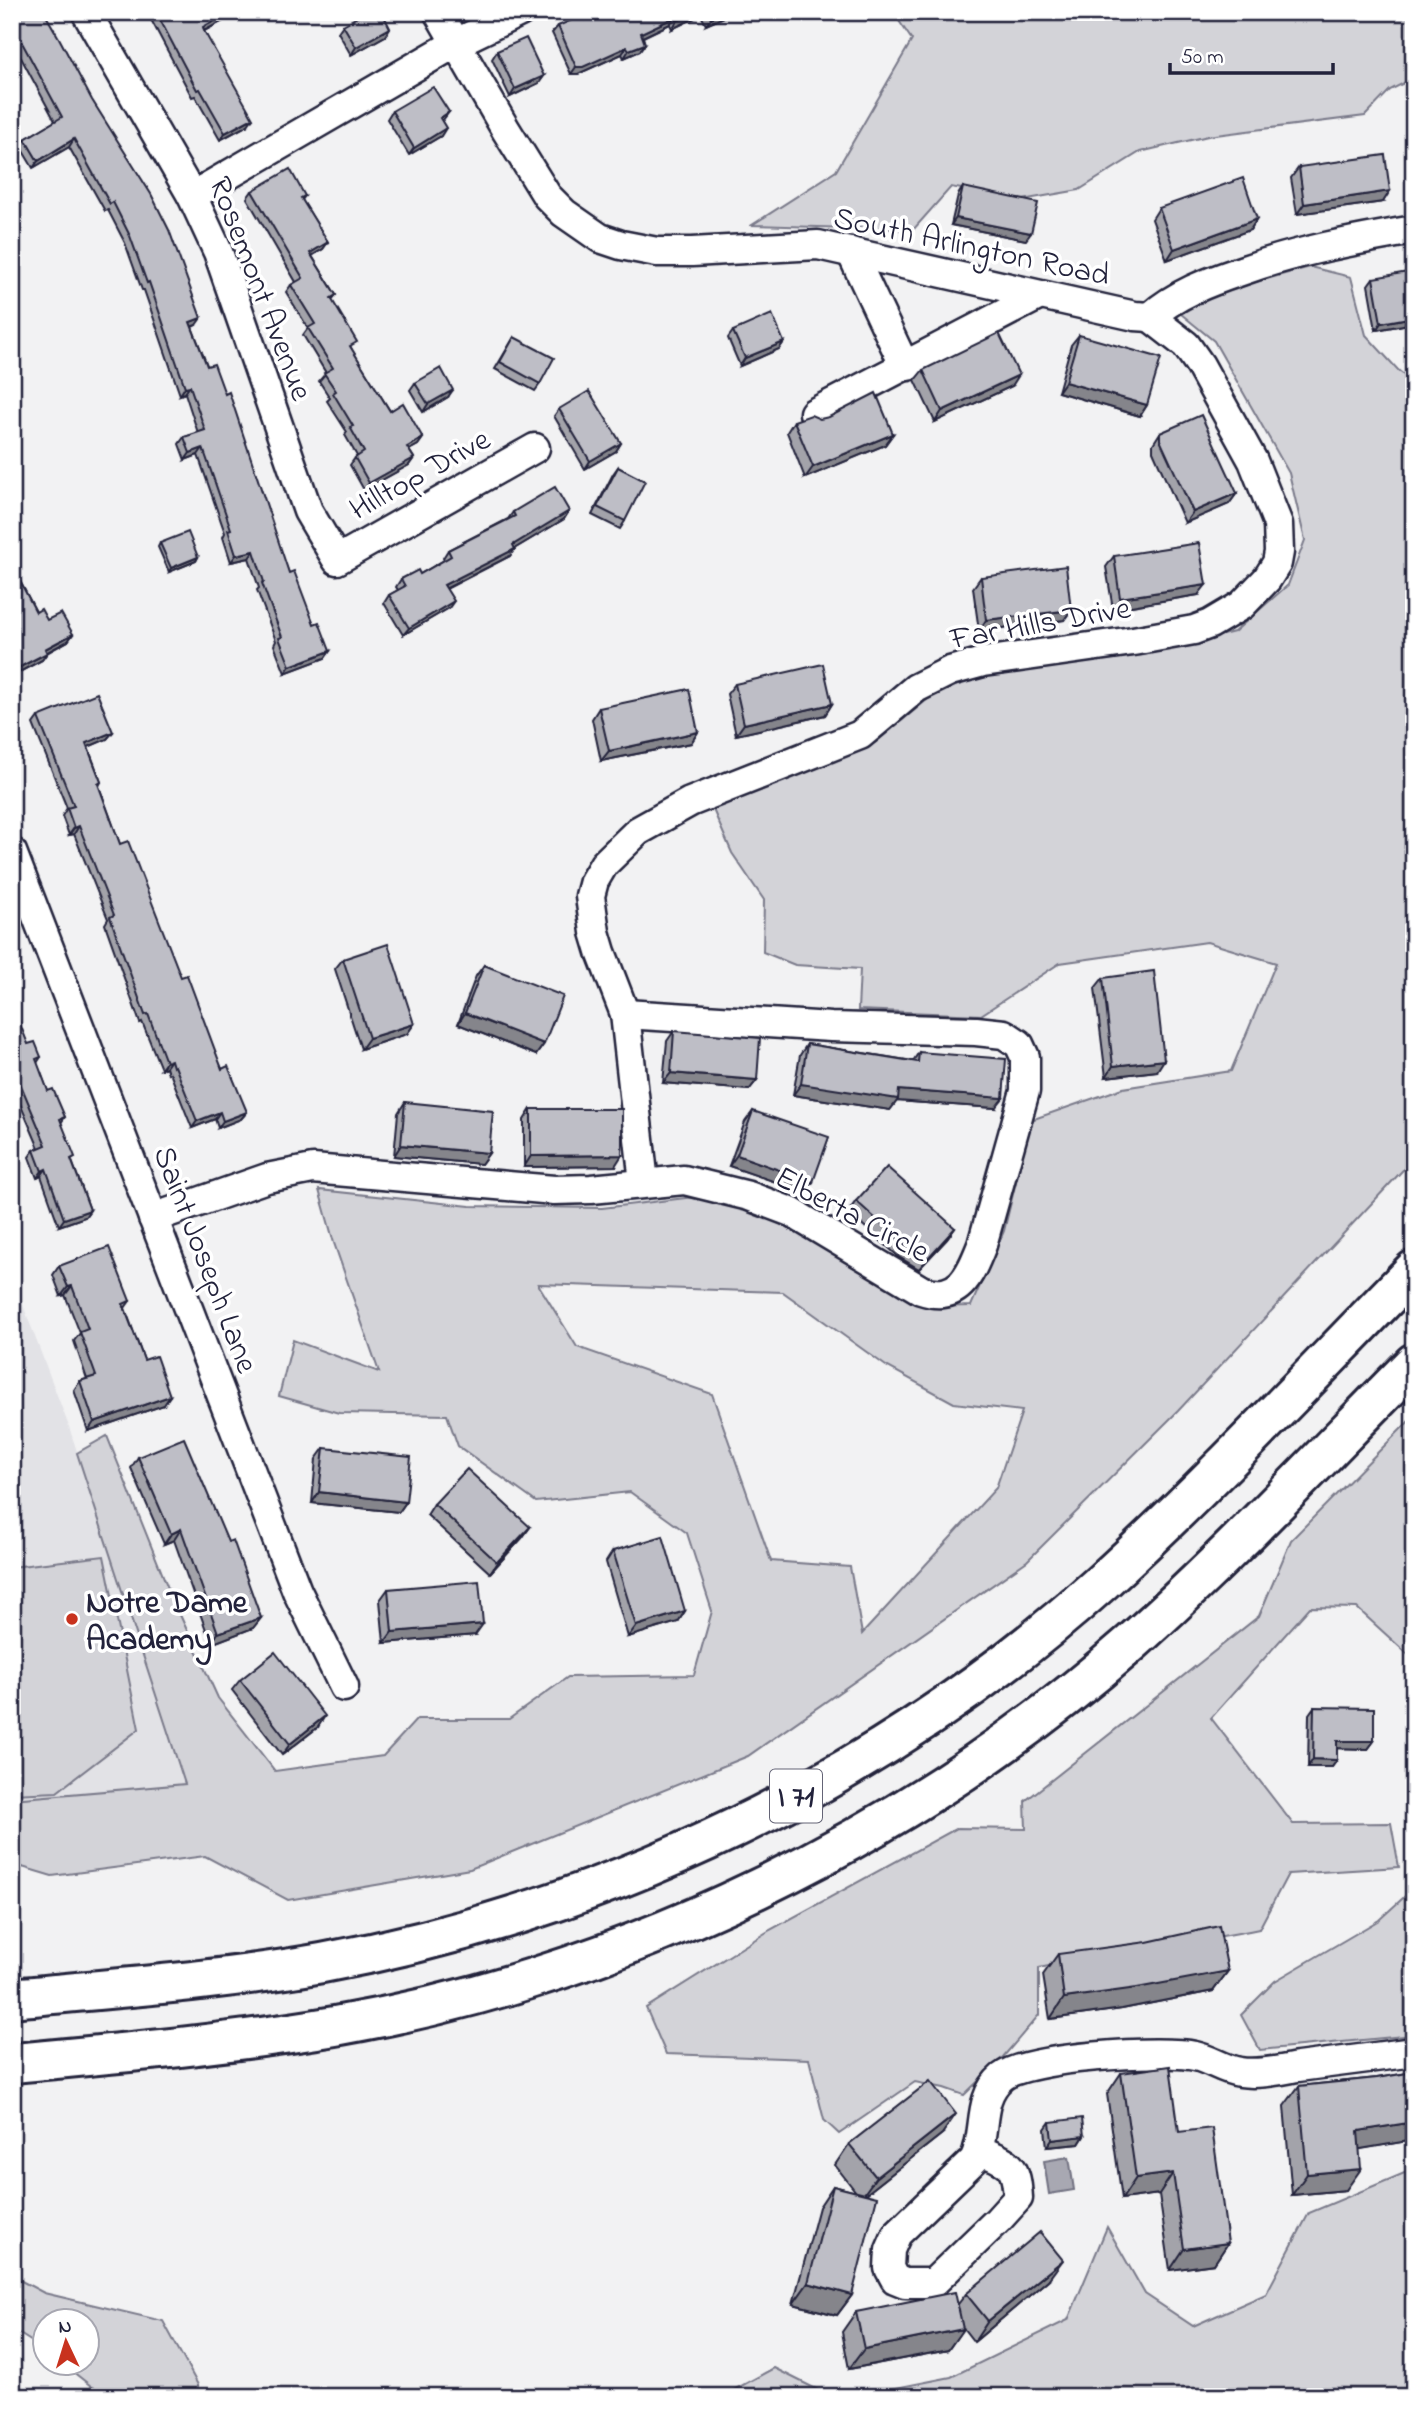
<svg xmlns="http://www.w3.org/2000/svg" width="1426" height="2409" font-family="'Indie Flower',sans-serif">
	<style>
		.built { fill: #e2e2e6 }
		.green { fill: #d3d3d8; stroke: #7a7a8a; stroke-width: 2; fill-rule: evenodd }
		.water { fill: #a8a8b2; stroke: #727282; stroke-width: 2 }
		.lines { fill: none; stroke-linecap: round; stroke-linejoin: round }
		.minor-casing { stroke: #22223b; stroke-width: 33 }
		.highway-casing { stroke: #22223b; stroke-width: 44 }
		.minor { stroke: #fff; stroke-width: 28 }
		.highway { stroke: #fff; stroke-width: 38 }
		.wall { fill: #a3a3aa; stroke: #22223b; stroke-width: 2 }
		.shaded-wall { fill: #85858b; stroke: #22223b; stroke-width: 2 }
		.building { fill: #bebec6; stroke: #22223b; stroke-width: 2 }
		.poi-dot { fill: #c8321e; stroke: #fff; stroke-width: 2.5 }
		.labels { text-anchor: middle; stroke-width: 7; stroke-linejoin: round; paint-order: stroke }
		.shield { fill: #fff; stroke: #646476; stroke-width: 2 }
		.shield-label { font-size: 30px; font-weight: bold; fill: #22223b }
		.street-label { font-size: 32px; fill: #22223b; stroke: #fff }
		.poi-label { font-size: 32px; font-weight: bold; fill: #22223b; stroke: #fff; text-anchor: start }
	</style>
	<rect width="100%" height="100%" fill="#f2f2f3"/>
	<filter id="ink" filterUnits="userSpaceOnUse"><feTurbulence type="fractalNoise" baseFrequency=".0143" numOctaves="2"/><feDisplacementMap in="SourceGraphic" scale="14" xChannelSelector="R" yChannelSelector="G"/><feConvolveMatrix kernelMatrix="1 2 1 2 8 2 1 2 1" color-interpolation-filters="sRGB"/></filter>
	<g filter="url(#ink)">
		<polygon class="built" points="12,1276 68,1424 186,1785 12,1799"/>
		<g class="green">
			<polygon points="893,12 1414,12 1414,78 1390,90 1365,116 1208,136 1140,152 1079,190 1022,200 951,187 913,230 752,225 836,171 912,40"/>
			<path d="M1310 267 1351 277 1366 335 1399 371 1414 383V1158L1178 1411 1027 1561 748 1756 470 1869 288 1900 205 1856 52 1876 12 1864V1799L185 1784 77 1453 107 1436 170 1593 218 1698 275 1771 383 1756 417 1719H509L568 1677 694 1675 712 1611 687 1533 630 1492 536 1502 458 1446 447 1415 339 1413 279 1396 293 1340 379 1372 334 1243 319 1190 470 1206 602 1208 694 1197 764 1215 928 1307 971 1306 1004 1231 1031 1120 1123 1088 1231 1071 1276 963 1207 942 1060 963 981 1015 858 1010 860 969 795 965 763 952 764 900 732 853 711 805 876 742 928 699 980 674 1144 655 1234 632 1288 585 1305 540 1289 473 1214 341 1181 314 1219 292ZM538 1284 783 1292 886 1366 954 1403 1022 1411 996 1488 862 1634 850 1567 771 1561 712 1394 577 1347Z"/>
			<path d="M1414 1416V1660L1357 1608 1310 1607 1211 1718 1293 1824 1391 1823 1399 1867 1288 1874 1259 1929C1186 1944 1112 1953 1039 1968V2015L1003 2057 964 2095 944 2088 915 2082 839 2134 824 2120 809 2059 666 2054 646 2008 770 1930 957 1828 1026 1829 1025 1801 1259 1616 1291 1540Z"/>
			<polygon points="104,1556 139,1729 57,1792 12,1794 12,1567"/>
			<polygon points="1414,1888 1414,2035 1260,2050 1241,2015 1275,1981 1379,1920"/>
			<polygon points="1414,2169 1414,2397 851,2397 951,2377 1068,2320 1107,2227 1145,2294 1193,2326 1266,2294 1309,2213"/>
			<polygon points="12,2276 44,2293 163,2321 198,2385 198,2397 105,2397 63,2364 88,2364 88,2322 46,2322 45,2350 18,2333 12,2335"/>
			<polygon points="774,2368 832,2397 721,2397"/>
		</g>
		<polygon class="water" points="1069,2157 1074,2190 1049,2194 1044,2161"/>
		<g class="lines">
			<g class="minor-casing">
				<g id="minor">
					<polyline points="86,12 192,196 218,252 308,511 337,560 535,448"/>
					<polyline points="438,12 506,130 547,196 564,213 600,238 621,245 657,252 692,252 818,245 1135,316 1150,317"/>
					<polyline points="192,196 456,43 520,12"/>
					<polyline points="851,252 899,354 908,366"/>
					<path d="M1150 317C1176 294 1208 282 1241 271 1297 251 1355 240 1414 230"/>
					<polyline points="814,413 1038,296"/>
					<polyline points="12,852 297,1591 344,1687"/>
					<polyline points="644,1183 625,1014 601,952 595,932 590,896 594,881 604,864 638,831 690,802 860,735 916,688 950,671 983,662 1133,641 1194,630 1210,624 1242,605 1267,579 1277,563 1279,552 1278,524 1253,461 1200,365 1186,345 1150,317"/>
					<path d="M153 1218 267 1178 313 1169 554 1190 591 1189 684 1180 749 1196 791 1212 921 1290C959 1303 970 1275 982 1245L1025 1091V1057L1019 1044 1004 1034 976 1031 831 1027 625 1014"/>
					<path d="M979 2150C1010 2163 1016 2163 1018 2198L998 2220 933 2283H905L895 2279 889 2268 890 2250 897 2234 974 2160C988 2133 976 2099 1002 2077 1026 2057 1163 2049 1195 2056 1210 2059 1224 2070 1240 2072 1258 2075 1280 2070 1298 2067 1337 2062 1375 2057 1414 2052"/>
				</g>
			</g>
			<g class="highway-casing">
				<g id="highway">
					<path d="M12 1998C115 1988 220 1981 322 1963 609 1910 883 1779 1101 1583 1210 1484 1311 1375 1414 1270"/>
					<path d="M12 2063C120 2053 228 2044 335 2026 624 1976 911 1836 1131 1643 1230 1555 1321 1457 1414 1363"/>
				</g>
			</g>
			<use href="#minor" class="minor"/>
			<use href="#highway" class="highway"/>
		</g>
		<g class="wall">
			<polygon points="12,12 196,325 192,327 289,573 314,624 330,651 325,658 285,673 274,645 276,641 257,590 259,588 249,558 231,562 223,537 225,533 198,455 185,460 179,444 184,437 198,433 185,393 180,395 144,290 142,290 125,243 108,210 105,211 69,147 33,168 20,146 25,139 55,121 12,41"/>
			<polygon points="147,12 230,13 225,20 204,31 248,125 220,140 195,96 192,97"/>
			<polygon points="604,12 735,12 706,25 701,15 672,29 670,24 643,37 645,44 640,51 624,58 622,54 578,74 571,74 552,33 558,26 585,20"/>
			<polygon points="343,25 385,36 351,55 338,32"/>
			<polygon points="497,51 544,76 539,83 510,97 492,59"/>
			<polygon points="392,111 449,112 441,121 441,136 409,155 387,119"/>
			<polygon points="1299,167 1383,202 1297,214 1291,178"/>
			<polygon points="963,187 1026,240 951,225 958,195"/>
			<polygon points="252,191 305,196 302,200 328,242 323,249 312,256 336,295 332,300 352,350 390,411 423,438 418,445 409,450 414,458 409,465 364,490 350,465 355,458 357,456 345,435 347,432 327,401 330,398 319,381 326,373 303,335 308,328 286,292 291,285 296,282 247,198"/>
			<polygon points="1159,208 1257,219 1250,230 1167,260 1152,219"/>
			<polygon points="1373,278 1414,323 1376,330 1368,285"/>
			<polygon points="733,331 784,342 779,349 740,366 728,338"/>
			<polygon points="1079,335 1147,405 1140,416 1058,392 1071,345"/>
			<polygon points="514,337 540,384 535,391 495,369"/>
			<polygon points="923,370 1012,386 935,422 915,380"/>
			<polygon points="415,383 448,397 423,412 410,390"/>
			<polygon points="559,409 621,443 616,451 585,469 554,416"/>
			<polygon points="820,419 893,434 885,445 805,478 787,432 794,421"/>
			<polygon points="1160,433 1237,493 1229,504 1185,523 1153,451 1153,444"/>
			<polygon points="618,467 625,521 620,529 592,515 613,474"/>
			<polygon points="569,511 564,519 514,549 510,556 446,589 449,608 403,635 384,603 389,595 398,590 396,587 401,579 420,574 444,560 443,558 448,550 508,519 513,512"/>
			<polygon points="160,543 198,557 196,561 169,572 158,547"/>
			<polygon points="1114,556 1198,595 1113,609 1106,567"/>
			<polygon points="12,566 36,612 47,620 73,634 68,641 47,653 42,660 12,676"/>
			<polygon points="981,577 1071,610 1064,620 979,631 973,588"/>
			<polygon points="735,684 832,704 825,715 736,735 727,694"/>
			<polygon points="599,708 698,732 691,743 601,761 592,719"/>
			<polygon points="38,717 113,732 107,739 88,747 101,782 99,786 120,844 222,1069 247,1112 241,1119 218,1128 215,1119 192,1128 170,1073 168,1074 166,1067 161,1069 142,1022 140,1023 105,924 108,919 74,834 69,835 62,816 67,808 33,724"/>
			<polygon points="343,959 414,1024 407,1034 361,1049 335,969"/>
			<polygon points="484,965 544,1044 536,1055 458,1024 476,976"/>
			<polygon points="1103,978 1157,1071 1106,1077 1095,988"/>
			<polygon points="674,1031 757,1080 749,1090 663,1083 667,1041"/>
			<polygon points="28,1044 41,1057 37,1063 48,1091 65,1117 61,1123 72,1161 90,1210 85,1217 59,1226 41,1176 37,1178 29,1157 34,1150 39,1148 12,1085"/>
			<polygon points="807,1044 913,1061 919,1052 995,1108 897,1101 890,1110 793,1095 800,1055"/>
			<polygon points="405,1102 489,1153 481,1164 394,1156 398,1113"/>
			<polygon points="531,1109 615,1166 524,1167 524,1120"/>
			<polygon points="753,1111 813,1182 805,1192 729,1166 745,1122"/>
			<polygon points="856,1201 955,1228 947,1239 919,1269 899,1257 848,1212"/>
			<polygon points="59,1266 130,1301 125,1308 144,1360 164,1405 88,1431 74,1390 80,1381 87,1379 74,1341 80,1333 65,1295 61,1296 53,1275"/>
			<polygon points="324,1448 406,1502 399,1512 312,1503 316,1459"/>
			<polygon points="138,1457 228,1542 261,1618 253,1628 211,1644 174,1540 164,1544 131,1468"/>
			<polygon points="434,1504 530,1527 522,1538 490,1573 427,1515"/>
			<polygon points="613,1551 685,1611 678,1622 628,1637 606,1562"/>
			<polygon points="388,1589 475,1635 384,1643 380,1600"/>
			<polygon points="240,1680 318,1727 282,1755 232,1690"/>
			<polygon points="1314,1707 1374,1741 1368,1749 1337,1748 1337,1760 1332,1767 1308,1767 1309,1714"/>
			<polygon points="1058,1954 1228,1971 1213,1991 1122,2009 1050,2019 1043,1975"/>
			<polygon points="1414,2072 1414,2140 1359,2149 1346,2190 1292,2195 1284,2106 1299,2086 1377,2078"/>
			<polygon points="1121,2073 1179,2132 1228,2243 1214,2264 1170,2270 1159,2194 1122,2199 1107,2094"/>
			<polygon points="1050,2122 1084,2136 1079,2144 1047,2147 1045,2129"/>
			<polygon points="942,2134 866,2194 852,2295 837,2315 793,2304 819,2207 833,2186 856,2192 835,2165 849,2144"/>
			<polygon points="1048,2280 974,2342 963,2328 948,2350 849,2369 842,2332 856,2312 958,2304 966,2294"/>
		</g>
		<g class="shaded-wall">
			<polygon points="696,12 703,12 701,15 672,29 677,21"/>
			<polygon points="723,12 735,12 706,25 711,18"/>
			<polygon points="230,13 225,20 198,34 203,27"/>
			<polygon points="675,17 670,24 636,40 641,33"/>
			<polygon points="390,28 385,36 351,55 356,47"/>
			<polygon points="645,44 640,51 624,58 629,50"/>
			<polygon points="627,47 622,54 578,74 571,74 576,67"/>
			<polygon points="544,76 539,83 510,97 515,89"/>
			<polygon points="449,112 443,120 435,125 440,118"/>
			<polygon points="253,118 248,125 220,140 225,133"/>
			<polygon points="446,128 441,136 409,155 414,148"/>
			<polygon points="74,139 69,147 33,168 38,161"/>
			<polygon points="1390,191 1383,202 1297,214 1304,204"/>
			<polygon points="956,218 1031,233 1026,240 951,225"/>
			<polygon points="1257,219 1250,230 1167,260 1174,249"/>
			<polygon points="328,242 323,249 305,260 310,253"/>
			<polygon points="1414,317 1414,323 1376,330 1381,323"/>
			<polygon points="201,318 196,325 185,329 190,322"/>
			<polygon points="784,342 779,349 740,366 745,358"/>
			<polygon points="1019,375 1012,386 935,422 942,411"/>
			<polygon points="1065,382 1147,405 1140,416 1058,392"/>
			<polygon points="190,386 185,393 180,395 185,387"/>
			<polygon points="453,390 448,397 423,412 428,404"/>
			<polygon points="893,434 885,445 805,478 813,467"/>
			<polygon points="423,438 418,445 402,454 407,447"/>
			<polygon points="621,443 616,451 585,469 590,461"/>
			<polygon points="203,448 198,455 185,460 190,453"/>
			<polygon points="414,458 409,465 364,490 369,483"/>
			<polygon points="1237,493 1229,504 1185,523 1193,512"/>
			<polygon points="569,511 564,519 509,552 515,549 510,556 439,592 444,585"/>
			<polygon points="254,551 249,558 231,562 236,555"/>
			<polygon points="198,557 196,561 169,572 171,568"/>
			<polygon points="1206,585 1198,595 1113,609 1120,598"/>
			<polygon points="454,601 449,608 403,635 409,628"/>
			<polygon points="1071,610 1064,620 979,631 986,620"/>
			<polygon points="73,634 68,641 40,656 45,649"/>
			<polygon points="330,651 325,658 285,673 290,666"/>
			<polygon points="47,653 42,660 12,676 16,669"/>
			<polygon points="832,704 825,715 736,735 744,724"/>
			<polygon points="113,732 107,739 81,750 86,743"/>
			<polygon points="698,732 691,743 601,761 609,751"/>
			<polygon points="79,826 74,834 69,835 74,828"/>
			<polygon points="465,1013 544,1044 536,1055 458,1024"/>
			<polygon points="414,1024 407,1034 361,1049 369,1038"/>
			<polygon points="171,1060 166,1067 161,1069 166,1062"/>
			<polygon points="1164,1060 1157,1071 1106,1077 1113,1066"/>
			<polygon points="671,1073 757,1080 749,1090 663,1083"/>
			<polygon points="801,1084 899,1090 1003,1098 995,1108 897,1101 890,1110 793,1095"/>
			<polygon points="220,1112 215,1119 192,1128 197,1121"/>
			<polygon points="247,1112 241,1119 218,1128 223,1121"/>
			<polygon points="401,1145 489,1153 481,1164 394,1156"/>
			<polygon points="622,1155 615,1166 524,1167 531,1156"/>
			<polygon points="737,1155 813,1182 805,1192 729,1166"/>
			<polygon points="46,1169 41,1176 37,1178 42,1171"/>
			<polygon points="90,1210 85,1217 59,1226 64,1219"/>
			<polygon points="955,1228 947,1239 919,1269 927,1259"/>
			<polygon points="72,1286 65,1295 61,1296 68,1287"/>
			<polygon points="170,1396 164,1405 88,1431 94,1422"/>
			<polygon points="319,1492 406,1502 399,1512 312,1503"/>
			<polygon points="530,1527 522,1538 490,1573 497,1562"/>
			<polygon points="181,1529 174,1540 164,1544 171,1534"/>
			<polygon points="685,1611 678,1622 628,1637 636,1626"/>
			<polygon points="261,1618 253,1628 211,1644 218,1633"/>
			<polygon points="483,1624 475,1635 384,1643 392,1632"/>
			<polygon points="325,1716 318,1727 282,1755 290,1744"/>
			<polygon points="1337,1741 1374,1741 1368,1749 1332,1748"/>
			<polygon points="1313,1759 1337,1760 1332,1767 1308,1767"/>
			<polygon points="1228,1971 1213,1991 1122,2009 1050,2019 1064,1998"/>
			<polygon points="956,2114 942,2134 861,2198 876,2177"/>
			<polygon points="1414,2122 1414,2140 1343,2152 1358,2131"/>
			<polygon points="1084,2136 1079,2144 1047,2147 1052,2140"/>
			<polygon points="1361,2169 1346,2190 1292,2195 1307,2174"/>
			<polygon points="1173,2173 1159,2194 1122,2199 1136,2178"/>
			<polygon points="1228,2243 1214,2264 1170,2270 1184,2249"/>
			<polygon points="1063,2260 1048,2280 974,2342 988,2321"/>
			<polygon points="808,2283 852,2295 837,2315 793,2304"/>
			<polygon points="963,2329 948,2350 849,2369 864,2349"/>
		</g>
		<g class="building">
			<polygon points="12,12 44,12 59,38 92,100 151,194 169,230 201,318 190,322 207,366 214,364 225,394 229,392 289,573 294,571 314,624 319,622 330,651 290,666 279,638 282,637 262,583 264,582 254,551 236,555 228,530 231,529 203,448 190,453 184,437 205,430 190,386 185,387 149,282 147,283 130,236 113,202 110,204 74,139 38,161 25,139 62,117 12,24 14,23 12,19"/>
			<polygon points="156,12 230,12 203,27 204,31 253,118 225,133 200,89 197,90"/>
			<polygon points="366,12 382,12 390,28 356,47 343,25"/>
			<polygon points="604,12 696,12 677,21 675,17 641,33 645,44 629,50 627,47 583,67 576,67 558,26 583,15 585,20"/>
			<polygon points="708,12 723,12 711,18"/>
			<polygon points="526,38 544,76 515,89 497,51"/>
			<polygon points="433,87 449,112 440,118 446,128 414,148 392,111"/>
			<polygon points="1385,155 1390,191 1304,204 1299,167"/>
			<polygon points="290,169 305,196 301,198 328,242 310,253 336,295 331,298 357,342 350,346 390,411 403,403 423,438 407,447 414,458 369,483 355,458 364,452 350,427 353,426 333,393 336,391 324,373 333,368 308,328 315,324 291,285 303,278 252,191"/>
			<polygon points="1243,178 1257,219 1174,249 1159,208"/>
			<polygon points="963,187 1038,203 1031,233 956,218"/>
			<polygon points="1414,271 1414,317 1381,323 1373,278"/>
			<polygon points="772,314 784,342 745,358 733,331"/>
			<polygon points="999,333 1019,375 942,411 923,370"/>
			<polygon points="1079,335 1161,358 1147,405 1065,382"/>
			<polygon points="514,337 554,358 540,384 500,362"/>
			<polygon points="441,368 453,390 428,404 415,383"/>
			<polygon points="589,391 621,443 590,461 559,409"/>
			<polygon points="876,393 893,434 813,467 794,421 811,415 820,419 829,417"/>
			<polygon points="1201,415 1237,493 1193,512 1160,440 1160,433"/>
			<polygon points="618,467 645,481 625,521 597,507"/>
			<polygon points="555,487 569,511 513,545 515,549 444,585 454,601 409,628 389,595 405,586 401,579 418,570 420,574 451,556 448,550 515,516 513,512"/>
			<polygon points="188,532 198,557 171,568 160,543"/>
			<polygon points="1199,543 1206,585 1120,598 1114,556"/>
			<polygon points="12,566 36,612 41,609 47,620 61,613 73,634 45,649 47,653 16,669 12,662"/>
			<polygon points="1066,566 1071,610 986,620 981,577"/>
			<polygon points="823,664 832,704 744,724 735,684"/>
			<polygon points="689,689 698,732 609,751 599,708"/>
			<polygon points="97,693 113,732 86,743 101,782 98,784 120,844 128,841 181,977 187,975 222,1069 228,1066 247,1112 223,1121 220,1112 197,1121 175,1066 173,1067 171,1060 166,1062 148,1014 145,1015 110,917 114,915 79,826 74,828 67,808 74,806 38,717"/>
			<polygon points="388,944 414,1024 369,1038 343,959"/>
			<polygon points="484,965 563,996 544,1044 465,1013"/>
			<polygon points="1154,971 1164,1060 1113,1066 1103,978"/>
			<polygon points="12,1004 28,1044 35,1042 41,1057 36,1059 48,1091 53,1089 65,1117 60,1119 75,1157 71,1159 90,1210 64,1219 46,1169 42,1171 34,1150 46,1145 18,1078 12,1080"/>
			<polygon points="674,1031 760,1038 757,1080 671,1073"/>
			<polygon points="807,1044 918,1062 919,1052 1006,1059 1003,1098 899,1090 898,1099 801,1084"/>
			<polygon points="405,1102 493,1111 489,1153 401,1145"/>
			<polygon points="531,1109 622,1109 622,1155 531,1156"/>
			<polygon points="753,1111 829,1137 813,1182 737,1155"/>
			<polygon points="887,1167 955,1228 927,1259 907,1247 856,1201"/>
			<polygon points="109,1247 130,1301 123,1304 144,1360 156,1356 170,1396 94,1422 80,1381 96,1376 80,1332 88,1329 72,1286 68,1287 59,1266"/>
			<polygon points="184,1438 228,1542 233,1540 261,1618 218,1633 181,1529 171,1534 138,1457"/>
			<polygon points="324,1448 411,1457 406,1502 319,1492"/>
			<polygon points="467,1469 530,1527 497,1562 434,1504"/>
			<polygon points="663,1536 685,1611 636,1626 613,1551"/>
			<polygon points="479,1581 483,1624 392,1632 388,1589"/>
			<polygon points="275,1652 325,1716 290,1744 240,1680"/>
			<polygon points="1314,1707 1374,1708 1374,1741 1337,1741 1337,1760 1313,1759"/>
			<polygon points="1219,1926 1228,1971 1137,1988 1064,1998 1058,1954 1147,1942"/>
			<polygon points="1170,2066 1179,2132 1212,2128 1228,2243 1184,2249 1173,2173 1136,2178 1121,2073"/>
			<polygon points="1414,2072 1414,2122 1358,2131 1361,2169 1307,2174 1299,2086 1377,2078"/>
			<polygon points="930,2081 956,2114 876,2177 849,2144"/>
			<polygon points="1082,2118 1084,2136 1052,2140 1050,2122"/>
			<polygon points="833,2186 877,2197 852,2295 808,2283"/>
			<polygon points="1040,2232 1063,2260 988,2321 966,2294"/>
			<polygon points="955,2292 963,2329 864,2349 856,2312"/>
		</g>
	</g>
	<circle class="poi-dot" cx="72" cy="1619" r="7"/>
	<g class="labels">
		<rect class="shield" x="770" y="1769.5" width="52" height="53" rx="5"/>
		<g class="shield-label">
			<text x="796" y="1806">I 71</text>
		</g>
		<g class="street-label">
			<text transform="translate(972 245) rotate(12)" y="11">South Arlington Road</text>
			<text transform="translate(262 288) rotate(69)" y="11">Rosemont Avenue</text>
			<text transform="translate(419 473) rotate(-29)" y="11">Hilltop Drive</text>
			<text transform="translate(1040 622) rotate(-10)" y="11">Far Hills Drive</text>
			<text transform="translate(853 1213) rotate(28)" y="11">Elberta Circle</text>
			<text transform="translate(207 1259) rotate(69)" y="11">Saint Joseph Lane</text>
		</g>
		<g class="poi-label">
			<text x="86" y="1612">Notre Dame<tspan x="86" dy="37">Academy</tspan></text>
		</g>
	</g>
	<rect width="1426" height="2409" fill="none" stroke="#fff" stroke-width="42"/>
	<rect x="21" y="21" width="1384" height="2367" fill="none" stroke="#22223b" stroke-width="2.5" filter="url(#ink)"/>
	<g transform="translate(66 2342) rotate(356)"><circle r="33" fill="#ffffff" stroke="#a7a7b1" stroke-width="2"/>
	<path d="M0-5L12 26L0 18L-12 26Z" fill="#c8321e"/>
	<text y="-10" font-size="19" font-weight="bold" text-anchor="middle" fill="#22223b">N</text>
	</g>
	<path d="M1170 63v10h163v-10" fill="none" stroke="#22223b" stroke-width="3.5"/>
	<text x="1181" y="63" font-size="21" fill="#22223b" stroke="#ffffff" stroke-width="5" paint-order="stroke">50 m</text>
</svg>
